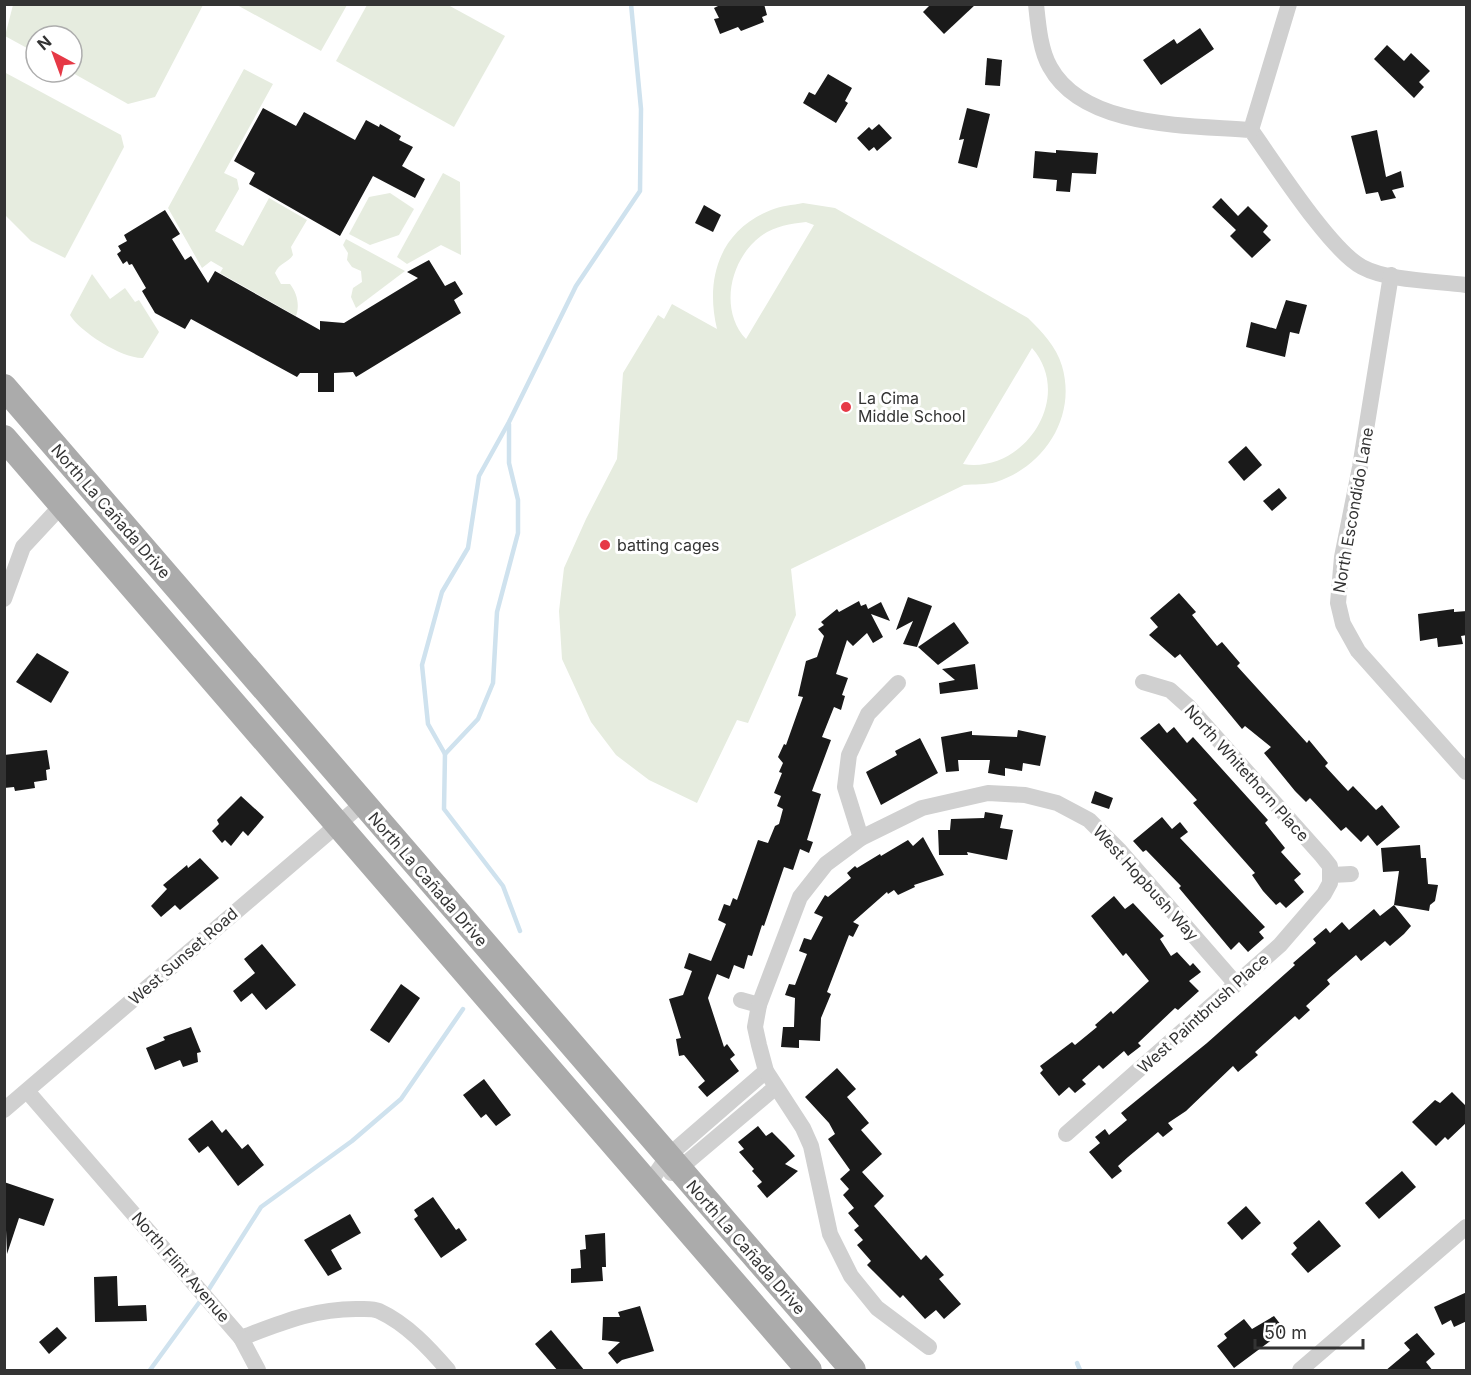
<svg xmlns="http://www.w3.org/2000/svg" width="1471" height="1375" font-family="Inter,sans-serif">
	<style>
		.green { fill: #e6ecdf; fill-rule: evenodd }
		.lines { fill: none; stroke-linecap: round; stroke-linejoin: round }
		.stream { stroke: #cfe2ee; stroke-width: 4.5 }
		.building { fill: #1a1a1a }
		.street { stroke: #d0d0d0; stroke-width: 16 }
		.primary { stroke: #ababab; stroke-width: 26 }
		.poi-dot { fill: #e63946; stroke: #fff; stroke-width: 2 }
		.labels { text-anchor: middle; stroke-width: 6; stroke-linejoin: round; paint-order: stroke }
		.poi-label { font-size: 16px; fill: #333; stroke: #fff; text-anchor: start }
		.street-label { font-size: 16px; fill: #333; stroke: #fff }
	</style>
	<rect width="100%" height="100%" fill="#fff"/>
	<g class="green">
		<polygon points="13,5 13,4 203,5 155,97 128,104 71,72 72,36 36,36 36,53 5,36"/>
		<polygon points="237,5 347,4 347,5 321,51"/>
		<polygon points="367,5 448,5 505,36 454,127 336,61"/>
		<path d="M244 69 273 84 224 173 237 179 239 189 215 231 243 246 269 198 307 220 291 247 293 255C288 263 279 263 275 273L281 284H290C297 293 300 305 296 316L220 273 223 268 211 261 202 268 168 208Z"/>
		<polygon points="4,72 121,135 124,147 65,258 31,241 5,215"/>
		<polygon points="443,173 460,182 461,255 441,245 407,264 397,257"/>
		<polygon points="390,193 414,209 399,235 370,245 349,234 369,197"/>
		<path d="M803 203 835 208 1028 318C1042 332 1056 346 1062 366 1077 417 1044 467 996 482 986 485 974 484 964 485L791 569 796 615 748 723 737 720 697 803 649 780 616 755 591 722 562 659 559 611 564 568 586 519 617 459 623 373 658 315 664 319 672 304 717 329C705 279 719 231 771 210 780 206 793 205 803 203ZM806 222 814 225 746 339C718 309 731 258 761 236 775 226 790 224 806 222ZM1032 348C1075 397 1024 474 963 464Z"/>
		<polygon points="346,239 405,271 356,308 351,297 353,288 362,282 361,271 352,267 347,260 348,253 343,245"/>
		<path d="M92 274 110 299 125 288 135 302 139 300 159 332 143 358C123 359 80 332 70 315Z"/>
	</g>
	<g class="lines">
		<g class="stream">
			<polyline points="445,754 478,719 493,683 497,612 518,533 518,500 509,463 509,424"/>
			<polyline points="520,931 503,886 444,809 445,754 428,724 422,665 442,592 468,548 479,476 509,422 576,286 640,191 641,109 631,4"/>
			<polyline points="1077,1363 1080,1370"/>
			<polyline points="150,1370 209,1289 261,1207 352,1141 401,1099 463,1009"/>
		</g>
	</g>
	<g class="building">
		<polygon points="722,4 764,4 767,15 762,17 764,22 741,31 738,27 720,34 714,19 719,18 714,8"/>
		<polygon points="931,4 976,4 944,34 923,12"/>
		<polygon points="1200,28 1214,49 1161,85 1143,60 1174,39 1177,44"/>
		<polygon points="1387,45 1404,61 1411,53 1430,71 1419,82 1424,87 1414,98 1374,59"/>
		<polygon points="987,58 1002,60 1000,86 985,85"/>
		<polygon points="828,74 852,88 845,101 848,103 836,123 803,103 809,92 815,95"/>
		<polygon points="263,108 296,126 304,112 355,140 366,120 379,127 380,124 401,136 399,140 413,147 402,166 425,179 415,198 373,176 340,236 249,184 255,173 234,161"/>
		<polygon points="967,108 990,114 977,168 958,163 964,139 959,140"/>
		<polygon points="879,124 892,138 877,151 874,147 869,151 857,138 869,127 872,130"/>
		<polygon points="1377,130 1386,177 1401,171 1404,187 1392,190 1396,198 1381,201 1378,192 1366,194 1351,136"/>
		<polygon points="1056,150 1098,153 1096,174 1072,173 1070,192 1056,191 1057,180 1033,178 1035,151 1056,153"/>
		<polygon points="1221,198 1238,216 1248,206 1268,226 1263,232 1271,240 1252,258 1230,236 1236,230 1212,207"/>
		<polygon points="704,205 721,215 713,232 695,223"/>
		<polygon points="165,210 180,234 172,239 185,260 191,256 208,283 215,271 320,330 320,321 344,323 418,278 407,272 429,260 445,286 455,281 463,294 454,300 461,313 356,377 353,372 334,373 334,392 318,392 318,373 300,373 297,377 191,319 185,329 155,313 142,291 146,288 132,264 129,265 127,261 123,264 117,254 121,251 118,246 127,241 124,235"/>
		<polygon points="1286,300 1307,305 1299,334 1290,332 1285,357 1246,347 1251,322 1276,329"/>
		<polygon points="1246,446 1262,465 1244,481 1228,462"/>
		<polygon points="1279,488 1287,498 1272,511 1263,501"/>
		<polygon points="1179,593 1196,612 1192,615 1217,646 1222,642 1240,663 1237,666 1307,743 1309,740 1328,763 1325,766 1348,791 1353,786 1376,810 1382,805 1400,827 1377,846 1368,835 1361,842 1346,827 1341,831 1310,798 1306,802 1295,791 1264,753 1271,747 1245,726 1242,729 1180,654 1175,658 1149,635 1158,627 1150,618"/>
		<polygon points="908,597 932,606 917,647 903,644 913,621 896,630"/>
		<polygon points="859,601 861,606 866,604 868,609 881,602 890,621 871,614 883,637 873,643 867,633 853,646 847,640 836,674 848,678 842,695 845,696 841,710 834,707 822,737 831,740 812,791 821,794 807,840 813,842 809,853 800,849 793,870 784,867 764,926 762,925 752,956 748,955 744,969 734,965 729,979 717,974 708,998 724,1047 727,1044 735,1055 730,1059 739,1071 707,1097 698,1087 705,1081 684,1055 679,1056 676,1039 681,1038 669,999 683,995 692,971 684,968 689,953 711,961 726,924 718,920 724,904 730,906 733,898 737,900 758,840 768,843 775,826 779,824 783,809 777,806 781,796 774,793 782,773 779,772 783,763 778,757 784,744 786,745 803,697 798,696 806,661 817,657 824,636 818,629 824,625 821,622 837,609 839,612"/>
		<polygon points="1454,609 1454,612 1467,611 1467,635 1461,636 1463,644 1438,647 1437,638 1420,641 1418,614"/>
		<polygon points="954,622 969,643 938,665 918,647"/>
		<polygon points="37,653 69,672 51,703 16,682"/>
		<polygon points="975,664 978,689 940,694 939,683 955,680 942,669"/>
		<polygon points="1159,723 1167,733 1174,727 1187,743 1193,737 1268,820 1265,823 1285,848 1281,852 1301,874 1294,880 1304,892 1286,908 1280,902 1276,905 1263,891 1252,875 1255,873 1193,803 1197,800 1140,738"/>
		<polygon points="1018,730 1046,736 1040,766 1023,763 1022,771 1005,768 1005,776 988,773 990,760 958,760 959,771 946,772 941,737 972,731 972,735 1017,737"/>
		<polygon points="920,738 938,773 881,805 866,772 897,755 895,751"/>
		<polygon points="47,750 50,769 46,770 47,780 34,782 35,788 15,791 14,787 4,788 4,755"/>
		<polygon points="1095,791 1113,798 1109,809 1091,803"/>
		<polygon points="241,796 264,817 248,836 243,831 231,846 225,840 222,843 212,831 219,824 217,820"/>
		<polygon points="985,812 1003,815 1000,828 1013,830 1007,860 967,852 968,855 939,855 938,830 950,830 951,819 984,818"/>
		<polygon points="1162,817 1172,829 1180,822 1188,832 1180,838 1265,927 1259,932 1264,938 1248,952 1239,942 1231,950 1179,888 1181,886 1146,850 1143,852 1133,841"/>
		<polygon points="923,837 944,875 914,885 915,887 898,895 894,890 888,894 887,892 853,922 859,925 853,937 849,935 827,992 831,994 821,1018 820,1041 799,1040 799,1048 781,1047 783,1027 794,1027 795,998 785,995 789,984 795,985 807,954 799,951 804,938 811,940 823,917 814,913 825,895 828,897 851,878 847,873 855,866 857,868 880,854 881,856 908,840 913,846"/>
		<polygon points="1420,845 1421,858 1426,858 1428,884 1438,885 1435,901 1430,905 1429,911 1394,905 1411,926 1404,934 1390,946 1385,941 1361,961 1356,955 1327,980 1330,984 1306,1006 1310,1010 1299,1020 1295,1016 1255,1052 1258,1055 1238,1072 1233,1066 1186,1111 1168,1123 1173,1129 1163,1137 1158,1132 1128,1157 1118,1166 1122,1171 1112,1179 1089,1152 1100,1143 1095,1137 1105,1129 1109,1135 1127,1120 1121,1113 1207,1043 1295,965 1293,963 1316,943 1313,939 1326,928 1330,933 1342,922 1349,930 1374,909 1380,916 1394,905 1399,871 1383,872 1381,848"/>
		<polygon points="200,858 219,878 180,910 175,905 161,917 151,906 167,889 163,885 187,865 188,868"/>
		<polygon points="1114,896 1125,909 1133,903 1164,936 1160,939 1171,956 1177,952 1190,966 1193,963 1201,972 1189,981 1199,991 1178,1010 1175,1008 1138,1043 1141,1046 1128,1056 1124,1051 1103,1069 1099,1065 1082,1080 1086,1084 1075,1093 1069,1087 1059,1096 1040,1073 1043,1070 1040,1066 1072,1042 1075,1045 1097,1027 1095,1025 1111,1011 1113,1014 1149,981 1126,953 1123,956 1091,916"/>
		<polygon points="262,944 296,985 266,1010 252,993 241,1002 233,991 255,973 244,959"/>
		<polygon points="401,984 420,998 389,1043 370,1030"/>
		<polygon points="191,1027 201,1052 197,1053 198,1062 183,1067 180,1060 155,1070 146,1048 165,1040 163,1037"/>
		<polygon points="837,1068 856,1089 847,1097 869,1123 861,1130 882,1154 862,1172 884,1196 874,1206 921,1260 926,1255 944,1275 939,1279 961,1304 944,1319 936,1310 925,1319 903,1295 900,1298 867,1265 871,1261 857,1245 863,1240 854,1230 859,1226 848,1213 854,1208 843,1195 849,1189 840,1179 850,1170 828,1139 835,1134 829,1123 805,1097"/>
		<polygon points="484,1079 511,1115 496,1126 486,1114 481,1118 463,1095"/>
		<polygon points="1452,1092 1467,1107 1467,1122 1448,1140 1445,1137 1436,1146 1412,1122 1435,1100 1440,1103"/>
		<polygon points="212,1120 222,1133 226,1129 242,1149 248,1144 264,1165 238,1186 208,1146 199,1153 188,1139"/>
		<polygon points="758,1126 766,1136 772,1132 786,1146 795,1156 785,1164 798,1171 767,1198 757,1186 762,1182 752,1171 754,1169 739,1152 744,1149 738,1142"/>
		<polygon points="1402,1171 1416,1187 1379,1219 1365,1203"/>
		<polygon points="4,1182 54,1199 44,1226 19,1218 7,1254"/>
		<polygon points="433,1197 456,1230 459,1228 467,1240 441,1258 414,1219 418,1216 414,1210"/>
		<polygon points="1246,1206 1261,1223 1242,1240 1227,1223"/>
		<polygon points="350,1214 361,1233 331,1250 342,1269 328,1276 304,1240"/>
		<polygon points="1319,1220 1341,1246 1308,1273 1291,1254 1297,1248 1293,1243"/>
		<polygon points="605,1233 606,1267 602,1267 603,1281 571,1283 571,1269 581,1268 580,1250 586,1249 585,1235"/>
		<polygon points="117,1276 118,1306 146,1305 147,1321 95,1322 94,1277"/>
		<polygon points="1467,1292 1467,1321 1454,1327 1451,1320 1442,1325 1434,1307"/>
		<polygon points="640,1306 654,1351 622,1360 617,1364 608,1353 620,1342 602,1340 603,1317 620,1317 618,1312"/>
		<polygon points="1274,1316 1285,1330 1234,1368 1217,1346 1227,1338 1224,1334 1244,1319 1252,1329"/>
		<polygon points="57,1327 67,1338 49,1354 39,1342"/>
		<polygon points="551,1330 585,1371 558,1371 535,1344"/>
		<polygon points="1417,1333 1435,1354 1426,1362 1433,1371 1385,1371 1410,1350 1404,1343"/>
	</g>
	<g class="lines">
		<g class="street">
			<path d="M1036 4C1038 23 1040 50 1050 67 1084 129 1189 125 1251 130 1274 162 1330 250 1362 267 1388 281 1436 281 1466 285"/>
			<polyline points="1251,130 1289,4"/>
			<polyline points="1391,275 1360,467 1342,557 1338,603 1343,624 1358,651 1466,772"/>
			<polyline points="4,599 23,547 62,505"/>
			<polyline points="861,838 845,787 849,755 868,714 898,683"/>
			<polyline points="1332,875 1351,874"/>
			<polyline points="741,1000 759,1005"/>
			<path d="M27 1091 241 1338C281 1323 313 1309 356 1309 364 1309 373 1308 379 1311 407 1324 429 1348 448 1370"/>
			<polyline points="4,1110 363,803"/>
			<polyline points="1066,1134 1280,945 1324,894 1330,883 1330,866 1322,856 1189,707 1170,690 1143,682"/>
			<polyline points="671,1173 679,1169 776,1087"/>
			<polyline points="648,1185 668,1156 766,1071"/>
			<polyline points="241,1338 258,1370"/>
			<polyline points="929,1347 877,1308 851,1276 830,1234 811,1146 803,1128 766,1071 759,1045 755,1027 759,1005 800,897 826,864 861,838 922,808 988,793 1025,795 1057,803 1089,820 1120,851 1236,984"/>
			<polyline points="1300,1370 1466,1227"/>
		</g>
		<g class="primary">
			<polyline points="4,387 853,1370"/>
			<polyline points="4,438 809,1370"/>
		</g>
	</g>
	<g class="poi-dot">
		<circle cx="846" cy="407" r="6"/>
		<circle cx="605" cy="545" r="6"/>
	</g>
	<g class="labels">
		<g class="poi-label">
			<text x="858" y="404">La Cima<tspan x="858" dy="18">Middle School</tspan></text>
			<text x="617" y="551">batting cages</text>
		</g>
		<g class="street-label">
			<text transform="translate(1353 510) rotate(-80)" y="6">North Escondido Lane</text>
			<text transform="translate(111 511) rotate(49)" y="6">North La Cañada Drive</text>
			<text transform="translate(1247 773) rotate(48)" y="6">North Whitethorn Place</text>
			<text transform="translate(428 879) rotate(49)" y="6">North La Cañada Drive</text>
			<text transform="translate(1146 883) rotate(48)" y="6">West Hopbush Way</text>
			<text transform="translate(183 956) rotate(-41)" y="6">West Sunset Road</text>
			<text transform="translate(1203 1013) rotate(-42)" y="6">West Paintbrush Place</text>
			<text transform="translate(746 1247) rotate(49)" y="6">North La Cañada Drive</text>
			<text transform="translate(181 1267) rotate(49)" y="6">North Flint Avenue</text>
		</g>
	</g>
	<rect width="1471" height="1375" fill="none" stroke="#333333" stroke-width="12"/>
	<g transform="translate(54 54) rotate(319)"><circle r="28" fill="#ffffff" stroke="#adadad" stroke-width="1.5"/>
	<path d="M0-4.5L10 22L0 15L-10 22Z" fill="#e63946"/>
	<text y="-9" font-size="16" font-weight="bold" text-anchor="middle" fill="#333333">N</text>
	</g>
	<path d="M1255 1339v9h108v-9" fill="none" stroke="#333333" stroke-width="3"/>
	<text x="1264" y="1339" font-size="18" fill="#333333" stroke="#ffffff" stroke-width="4.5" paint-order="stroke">50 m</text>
</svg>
